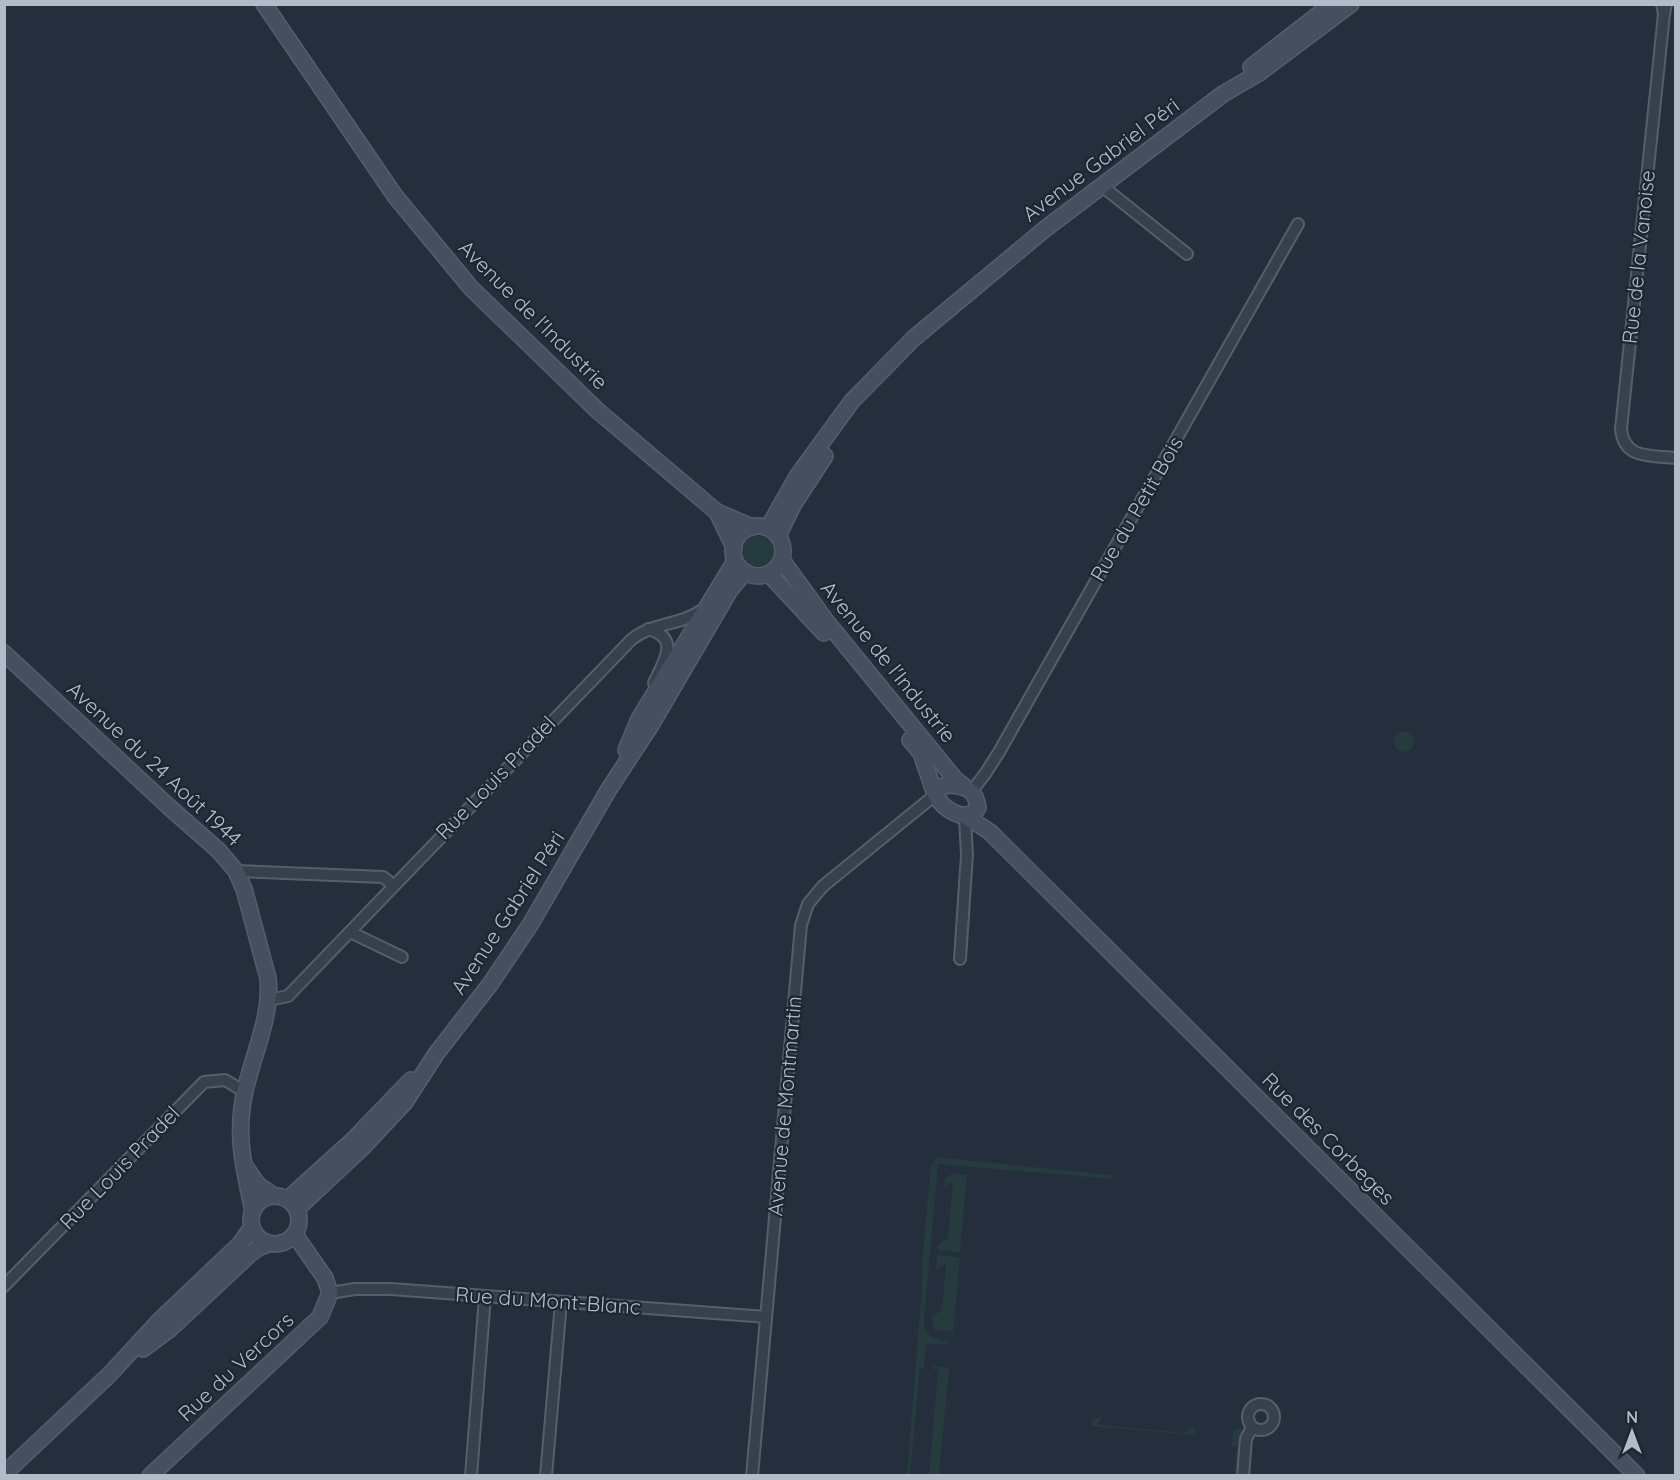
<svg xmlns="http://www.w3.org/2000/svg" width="1680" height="1480" font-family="Quicksand,sans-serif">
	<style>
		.green { fill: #263b3e }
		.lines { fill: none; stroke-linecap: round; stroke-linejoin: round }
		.street-casing { stroke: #565e6b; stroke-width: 14 }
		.secondary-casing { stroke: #565e6b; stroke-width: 18 }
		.street { stroke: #37404d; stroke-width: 10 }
		.secondary { stroke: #454f60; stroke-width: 15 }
		.labels { text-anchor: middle; stroke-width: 4.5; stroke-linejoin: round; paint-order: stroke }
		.street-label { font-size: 21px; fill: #b3bbc8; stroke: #1d2532 }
	</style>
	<rect width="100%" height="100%" fill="#242e3d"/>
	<g class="green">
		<circle cx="758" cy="552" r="16"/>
		<circle cx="1404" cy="742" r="10"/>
		<polygon points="935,1157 1111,1175 1111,1179 938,1164 924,1322 925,1329 930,1336 949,1342 948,1344 926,1344 924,1369 920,1368 910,1475 907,1475 922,1284 922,1261 931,1165 934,1165"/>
		<path d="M954 1173 967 1175 960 1252 938 1250V1245L948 1238 953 1181 944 1187C944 1179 946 1176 954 1173Z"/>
		<polygon points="937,1255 960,1257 953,1332 936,1330 933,1327 932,1317 942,1310 946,1263 936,1270"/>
		<polygon points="933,1366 949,1368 939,1475 929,1475 938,1370 933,1369"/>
		<polygon points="1098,1418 1102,1418 1098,1422 1100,1425 1185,1433 1192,1427 1195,1429 1196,1435 1091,1426 1093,1420"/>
		<polygon points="1242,1428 1238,1475 1234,1475 1237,1447 1232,1446 1233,1430"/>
	</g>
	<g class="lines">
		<g class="street-casing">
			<g id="street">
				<polyline points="1662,4 1664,14 1666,4"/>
				<path d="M1664 14 1621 429C1624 460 1651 455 1676 458"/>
				<polyline points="1102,186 1187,254"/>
				<path d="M648 629C681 638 664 661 654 683"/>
				<polyline points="971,792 985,774 999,752 1298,224"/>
				<polyline points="236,871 383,877 393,885"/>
				<polyline points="350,932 402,957"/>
				<polyline points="960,959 967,855 965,817"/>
				<path d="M269 1000 288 996 631 640C652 622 680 626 702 610"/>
				<polyline points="4,1286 204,1082 225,1080 245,1092"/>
				<polyline points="330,1293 355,1289 391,1289 766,1317"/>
				<circle cx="1261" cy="1417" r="13"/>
				<polyline points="471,1476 485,1296"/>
				<polyline points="546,1476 561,1302"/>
				<polyline points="752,1476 801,925 808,904 823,886 935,795"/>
				<polyline points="1243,1476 1246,1439 1252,1427"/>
			</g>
		</g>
		<g class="secondary-casing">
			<g id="secondary">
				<polyline points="264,4 395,196 471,288 598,411 717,512 752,527"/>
				<polyline points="1251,67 1332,4"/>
				<polyline points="717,512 734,547"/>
				<circle cx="758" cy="551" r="25"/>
				<polyline points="768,528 798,475 852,401 914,338 1045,229 1223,94 1259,73 1351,4"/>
				<polyline points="778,536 793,505 825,456"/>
				<polyline points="782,560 826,621 955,779 964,786"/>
				<polyline points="769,574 824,633"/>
				<path d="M4 653 168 806 219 851 236 871 244 889 268 978C272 1017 253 1054 245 1091 235 1135 244 1168 253 1211"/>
				<polyline points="910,740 921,753 935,794"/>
				<polyline points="626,750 639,719 735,561"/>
				<path d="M950 785C966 786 976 790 978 808 965 825 943 809 935 794L940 787Z"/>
				<polyline points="967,817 990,832 1637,1476"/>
				<polyline points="245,1166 258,1185 274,1196"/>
				<circle cx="275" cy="1220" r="24"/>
				<polyline points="288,1199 352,1141 411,1080"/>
				<polyline points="297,1209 362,1148 405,1102 436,1054 491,983 530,925 609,789 651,725 730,590 745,572"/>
				<polyline points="143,1349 170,1329 250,1254 260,1247 269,1244"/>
				<polyline points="4,1474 110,1374 159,1321 240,1244 252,1227"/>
				<polyline points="150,1476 320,1317 330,1293 325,1278 295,1235"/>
			</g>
		</g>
		<use href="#street" class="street"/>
		<use href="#secondary" class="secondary"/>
	</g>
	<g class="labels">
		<g class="street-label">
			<text transform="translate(1101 160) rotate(-37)" y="7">Avenue Gabriel Péri</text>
			<text transform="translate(1639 257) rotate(-84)" y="7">Rue de la Vanoise</text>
			<text transform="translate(533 315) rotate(45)" y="7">Avenue de l'Industrie</text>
			<text transform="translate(1137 509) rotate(-60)" y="7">Rue du Petit Bois</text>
			<text transform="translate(888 662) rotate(51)" y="7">Avenue de l'Industrie</text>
			<text transform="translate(154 764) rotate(43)" y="7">Avenue du 24 Août 1944</text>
			<text transform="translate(496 778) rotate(-46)" y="7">Rue Louis Pradel</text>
			<text transform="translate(508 913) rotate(-57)" y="7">Avenue Gabriel Péri</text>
			<text transform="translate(785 1106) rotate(-85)" y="7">Avenue de Montmartin</text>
			<text transform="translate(1328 1139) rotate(45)" y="7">Rue des Corbeges</text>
			<text transform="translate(120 1168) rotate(-46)" y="7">Rue Louis Pradel</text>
			<text transform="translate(548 1301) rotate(4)" y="7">Rue du Mont-Blanc</text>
			<text transform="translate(236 1367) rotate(-43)" y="7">Rue du Vercors</text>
		</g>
	</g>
	<rect width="1680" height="1480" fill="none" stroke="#b3bbc8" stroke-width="12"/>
	<g transform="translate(1632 1432)" stroke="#1d2532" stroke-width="4.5" paint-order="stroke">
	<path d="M0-4.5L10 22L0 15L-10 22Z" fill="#b3bbc8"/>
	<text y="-9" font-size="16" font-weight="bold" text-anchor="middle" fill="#b3bbc8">N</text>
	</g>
</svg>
